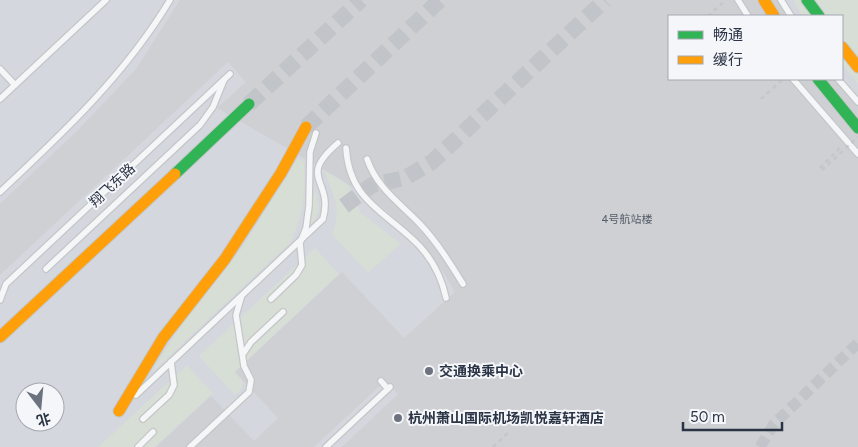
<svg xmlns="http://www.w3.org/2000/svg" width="858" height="447" font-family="Figtree,'Noto Sans SC',sans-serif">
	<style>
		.built { fill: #d4d7dd; fill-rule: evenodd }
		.green { fill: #d6ded6 }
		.building { fill: #ced0d3 }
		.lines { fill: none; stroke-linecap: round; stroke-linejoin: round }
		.street-tunnel { stroke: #c1c4c9; stroke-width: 11; stroke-dasharray: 11 5.5; stroke-linecap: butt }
		.secondary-tunnel { stroke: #c1c4c9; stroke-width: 16; stroke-dasharray: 16 8; stroke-linecap: butt }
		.lane-casing { stroke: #c4c6c8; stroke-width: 8 }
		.fast-casing { stroke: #c4c6c8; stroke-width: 13 }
		.slow-casing { stroke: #c4c6c8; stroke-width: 13 }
		.path { stroke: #c5c6ca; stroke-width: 2.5; stroke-dasharray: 4 4; stroke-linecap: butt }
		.lane { stroke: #f5f6f7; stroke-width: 5.5 }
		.fast { stroke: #30b455; stroke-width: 11 }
		.slow { stroke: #ff9f0a; stroke-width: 11 }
		.path-bridge { stroke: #c5c6ca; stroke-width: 2.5; stroke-dasharray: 4 4; stroke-linecap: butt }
		.poi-dot { fill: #6c737f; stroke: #f4f6f9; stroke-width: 2 }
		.labels { text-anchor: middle; stroke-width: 4; stroke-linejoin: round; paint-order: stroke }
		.number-label { font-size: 11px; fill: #545c69 }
		.street-label { font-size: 14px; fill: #2b3445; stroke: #f4f6f9 }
		.poi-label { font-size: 14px; font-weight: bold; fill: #2b3445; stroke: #f4f6f9; text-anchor: start }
	</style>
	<rect width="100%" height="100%" fill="#e6e8ea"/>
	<path class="built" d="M0 0H858V447H0ZM669 16H842V79H669ZM25 392H55V422H25Z"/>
	<g class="green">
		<polygon points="793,0 858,0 858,84 842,65 842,16 802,16"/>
		<path d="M298 158 304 162C306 190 303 216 291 242L151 373 180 327 241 249Z"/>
		<path d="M325 171 348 185 360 212 401 244 368 273 332 234C343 205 332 197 325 171Z"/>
		<path d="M314 189C321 203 321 213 310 225Z"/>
		<polygon points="315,248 339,274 235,372 243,381 242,388 235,395 199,356"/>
		<polygon points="187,365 213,393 155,447 98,447"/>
	</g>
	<polygon class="building" points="180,0 785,0 795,16 669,16 669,79 842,79 858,97 858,447 342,447 398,394 386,380 314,447 156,447 211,396 254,441 278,418 235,372 342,272 404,338 455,292 442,270 409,231 382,207 337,177 217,108 246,82 228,62 0,275 0,204 79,129 136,69"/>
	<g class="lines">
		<polyline class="street-tunnel" points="760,447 774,424 858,343"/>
		<g class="secondary-tunnel">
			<polyline points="249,104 361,0"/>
			<polyline points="306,127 440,0"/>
			<polyline points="344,206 372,185 405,178 432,162 605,0"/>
		</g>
		<g class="lane-casing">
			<g id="lane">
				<polyline points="738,0 748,16"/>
				<polyline points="781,0 791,16"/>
				<polyline points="0,69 15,85"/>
				<polyline points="793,79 858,154"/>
				<polyline points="838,79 858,102"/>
				<polyline points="0,99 106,0"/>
				<path d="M346 148C349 196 378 208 409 236 428 252 441 274 446 298"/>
				<path d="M367 159C377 188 400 203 420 224 437 242 450 263 463 284"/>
				<path d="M0 192C63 133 125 75 170 0"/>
				<polyline points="46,269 200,125 213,107 224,80"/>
				<polyline points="271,299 296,275 302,265 300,243 306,228 309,206 310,152 316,133"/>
				<polyline points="0,300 6,284 230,74"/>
				<polyline points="243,354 251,342 283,312"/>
				<polyline points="381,381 388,389"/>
				<path d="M136 395 323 219C334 179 296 179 338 143"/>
				<polyline points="143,419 169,395 174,385 171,362"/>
				<polyline points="138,447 153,432"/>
				<polyline points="190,447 249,392 251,380 244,366 236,315 241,298"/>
				<polyline points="326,447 390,387"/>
			</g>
		</g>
		<g class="fast-casing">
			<g id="fast">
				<polyline points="807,0 819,16"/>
				<polyline points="818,79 858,128"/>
				<polyline points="175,174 249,104"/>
			</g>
		</g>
		<g class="slow-casing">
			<g id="slow">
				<polyline points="764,0 774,16"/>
				<polyline points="842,47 858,67"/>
				<polyline points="0,337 175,174"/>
				<polyline points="119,411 163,338 225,259 281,173 306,127"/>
			</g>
		</g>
		<g class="path">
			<polyline points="708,16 726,0"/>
			<polyline points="761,99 783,79"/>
			<polyline points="820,168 840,148"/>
			<polyline points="493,447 510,431"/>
		</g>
		<use href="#lane" class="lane"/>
		<use href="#fast" class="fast"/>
		<use href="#slow" class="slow"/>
		<polyline class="path-bridge" points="822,170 858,137"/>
	</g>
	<g class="poi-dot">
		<circle cx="429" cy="371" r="5"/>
		<circle cx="398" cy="418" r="5"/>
	</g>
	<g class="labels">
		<g class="number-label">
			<text x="627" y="223">4号航站楼</text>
		</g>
		<g class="street-label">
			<text transform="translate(112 185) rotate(-43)" y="5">翔飞东路</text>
		</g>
		<g class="poi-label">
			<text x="439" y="376">交通换乘中心</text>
			<text x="408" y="423">杭州萧山国际机场凯悦嘉轩酒店</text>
		</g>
	</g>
	<rect x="668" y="15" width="175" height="65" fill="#f4f6f9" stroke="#a4a8b1"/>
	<rect x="678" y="31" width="25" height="8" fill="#30b455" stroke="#a4a8b1"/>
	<text x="713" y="40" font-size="15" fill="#2b3445">畅通</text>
	<rect x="678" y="56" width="25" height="8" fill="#ff9f0a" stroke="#a4a8b1"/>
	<text x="713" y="65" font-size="15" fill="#2b3445">缓行</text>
	<g transform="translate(40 407) rotate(164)"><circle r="24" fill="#f4f6f9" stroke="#a4a8b1"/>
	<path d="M0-4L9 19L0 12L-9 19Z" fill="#6c737f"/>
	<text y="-8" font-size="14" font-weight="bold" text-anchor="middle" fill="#2b3445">北</text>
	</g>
	<path d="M683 422v8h99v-8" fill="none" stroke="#2b3445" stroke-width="2.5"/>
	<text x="690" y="422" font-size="15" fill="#2b3445" stroke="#f4f6f9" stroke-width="4" paint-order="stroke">50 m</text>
</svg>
